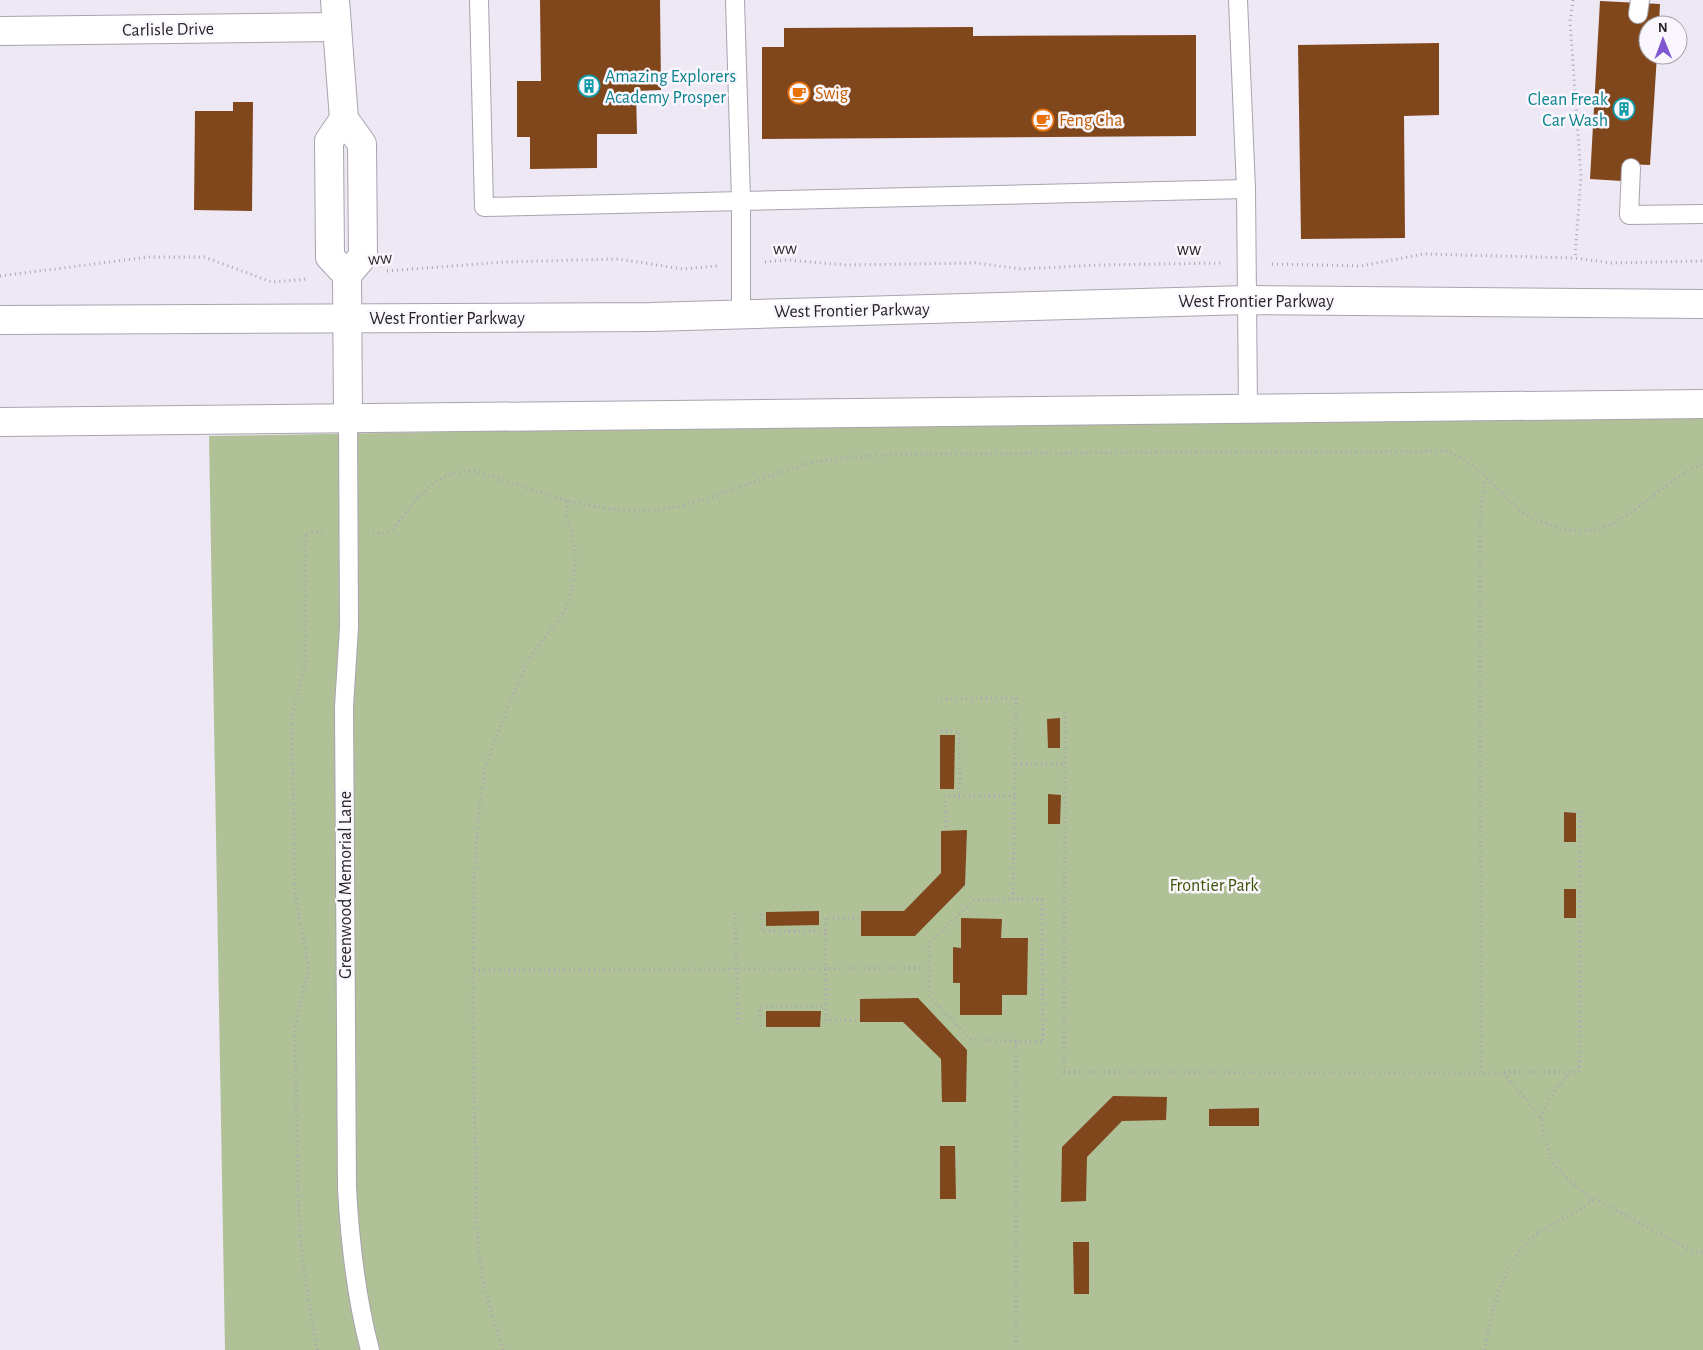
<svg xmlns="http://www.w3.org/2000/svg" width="1703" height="1350" font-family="'Alegreya Sans',sans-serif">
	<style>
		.green { fill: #b0c198 }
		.building { fill: #80471d }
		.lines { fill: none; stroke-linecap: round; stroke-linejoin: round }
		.service-casing { stroke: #a9a3af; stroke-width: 20 }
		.minor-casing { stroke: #a9a3af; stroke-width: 30 }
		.tertiary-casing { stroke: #a9a3af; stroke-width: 30 }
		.path { stroke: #aaa5af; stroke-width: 3; stroke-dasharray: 1 4; stroke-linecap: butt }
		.service { stroke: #fff; stroke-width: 18 }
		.minor { stroke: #fff; stroke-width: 28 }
		.tertiary { stroke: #fff; stroke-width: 28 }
		.labels { text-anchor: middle; stroke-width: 5; stroke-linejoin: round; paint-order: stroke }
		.street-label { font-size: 18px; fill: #262428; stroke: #f9f6fd }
		.culture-label { font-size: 18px; fill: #0d838f; stroke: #f9f6fd; text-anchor: start }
		.food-label { font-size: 18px; fill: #c56008; stroke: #f9f6fd; text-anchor: start }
		.park-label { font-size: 18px; fill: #3e5508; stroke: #f9f6fd }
	</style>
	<rect width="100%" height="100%" fill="#eee7f4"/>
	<polygon class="green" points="1703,410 1703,1350 225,1350 209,436"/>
	<g class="building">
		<polygon points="540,0 660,0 661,90 636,91 637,134 597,134 597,168 530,169 530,137 517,137 517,81 541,81"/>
		<polygon points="1600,1 1660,4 1659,25 1648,25 1648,55 1657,55 1650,165 1623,164 1622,181 1590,179"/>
		<polygon points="973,27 973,36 1196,35 1196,136 762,139 762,47 784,47 784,28"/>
		<polygon points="1439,43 1439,115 1404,116 1405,238 1301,239 1298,45"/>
		<polygon points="233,102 253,102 252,211 194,210 195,111 233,111"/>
		<polygon points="1060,718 1060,748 1048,748 1047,719"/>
		<polygon points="940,735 955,735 954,789 940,789"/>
		<polygon points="1048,794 1061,795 1060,824 1048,824"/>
		<polygon points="1564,812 1576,813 1576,842 1564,842"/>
		<polygon points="967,830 965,885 915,936 861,936 861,911 904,911 941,873 941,831"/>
		<rect x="1564" y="889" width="12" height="29"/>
		<polygon points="819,911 819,925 766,926 766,912"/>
		<polygon points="961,918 1002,919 1001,938 1028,938 1027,995 1002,995 1002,1015 960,1015 960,983 953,983 953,947 961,948"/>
		<polygon points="918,998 967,1050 966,1102 942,1102 941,1059 903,1022 860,1022 860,999"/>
		<polygon points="766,1011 821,1011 820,1027 766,1027"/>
		<polygon points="1113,1096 1167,1097 1166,1120 1122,1121 1087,1157 1086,1201 1061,1202 1062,1147"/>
		<polygon points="1259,1108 1259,1126 1209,1126 1209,1109"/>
		<polygon points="940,1146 955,1146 956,1199 940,1199"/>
		<polygon points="1073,1242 1089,1242 1089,1294 1074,1294"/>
	</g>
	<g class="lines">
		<g class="service-casing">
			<g id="service">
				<polyline points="479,0 484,207 1246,189"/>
				<polyline points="735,0 741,200 741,313"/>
				<polyline points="1238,0 1246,189 1248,409"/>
				<polyline points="1638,14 1640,0"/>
				<polyline points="1631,168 1629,215 1703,214"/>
				<path d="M348 418 349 627 344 707 347 1188C350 1243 356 1297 370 1350"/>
			</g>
		</g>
		<g class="minor-casing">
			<polyline id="minor" points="0,31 337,27"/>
		</g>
		<g class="tertiary-casing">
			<g id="tertiary">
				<polyline points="335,0 344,119 362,144 363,256 347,275 348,418"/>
				<polyline points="344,119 329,141 330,257 347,275"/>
				<polyline points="0,320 651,317 1247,300 1703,304"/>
				<polyline points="0,422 1703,404"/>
			</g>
		</g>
		<g class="path">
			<polyline points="1573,0 1570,21 1581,176 1575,258 1611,263 1703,261"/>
			<polyline points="765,262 787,260 846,265 975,263 1022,269 1099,265 1223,263"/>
			<polyline points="1272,264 1361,266 1423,254 1575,258"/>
			<polyline points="387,271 504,262 618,259 683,269 717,266"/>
			<polyline points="0,276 149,257 204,257 272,282 308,279"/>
			<path d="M373 533C377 533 382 534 385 533 392 531 398 523 402 517 424 490 437 472 474 471 528 488 584 511 642 511 698 510 749 480 802 465 836 456 872 456 907 454L1446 451C1475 461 1495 487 1517 508 1526 516 1536 520 1547 524 1600 545 1628 514 1667 485 1678 476 1691 470 1703 463"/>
			<polyline points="941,699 1016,698 1013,899 1042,899 1043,1042 972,1040 929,997 929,944 974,900 1013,899"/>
			<polyline points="1065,712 1064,1072 1504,1073 1541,1118 1544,1139 1554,1164 1568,1179 1586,1194 1692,1251 1703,1253"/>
			<polyline points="941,731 959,731 960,797"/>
			<polyline points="1016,764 1065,764"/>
			<polyline points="946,827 945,796 1015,796"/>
			<polyline points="735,913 738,1024"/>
			<polyline points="761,914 761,931 825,931"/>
			<polyline points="474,970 929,968"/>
			<polyline points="856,1021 826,1020 825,918 859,918"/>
			<polyline points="760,1026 760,1007 826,1007"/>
			<polyline points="1016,1041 1016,1350"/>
			<polyline points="1481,1072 1480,521 1482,496 1486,480"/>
			<polyline points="1504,1072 1579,1072 1581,811"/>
			<path d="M1541 1118C1548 1100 1556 1086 1570 1073"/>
			<polyline points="317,1350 303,1265 299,1224 295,1048 295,1024 309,969 295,895 292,713 305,666 305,533 325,531"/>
			<polyline points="503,1350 485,1290 479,1252 476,1213 473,1005 474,881 478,819 485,769 506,711 531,655 556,624 567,606 573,588 576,553 567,516 567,500"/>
			<path d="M1485 1350C1489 1313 1506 1255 1538 1233 1557 1220 1577 1214 1594 1199"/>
		</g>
		<use href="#service" class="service"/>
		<use href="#minor" class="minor"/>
		<use href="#tertiary" class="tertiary"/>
	</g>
	<defs>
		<g id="building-ring" transform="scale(1.125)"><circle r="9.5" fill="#f9f6fd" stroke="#0f9aa8" stroke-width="1.5"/><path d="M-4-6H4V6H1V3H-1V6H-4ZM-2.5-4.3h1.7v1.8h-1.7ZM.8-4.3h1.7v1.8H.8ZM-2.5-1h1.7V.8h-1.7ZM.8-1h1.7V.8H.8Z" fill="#0f9aa8"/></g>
		<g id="cafe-ring" transform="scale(1.125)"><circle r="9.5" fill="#f9f6fd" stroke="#e8710a" stroke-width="1.5"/><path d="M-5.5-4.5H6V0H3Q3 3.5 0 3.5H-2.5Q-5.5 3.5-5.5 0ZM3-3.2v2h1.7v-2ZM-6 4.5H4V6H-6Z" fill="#e8710a"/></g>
	</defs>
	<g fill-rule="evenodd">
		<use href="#building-ring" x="589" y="86"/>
		<use href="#cafe-ring" x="799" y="93"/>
		<use href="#building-ring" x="1624" y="109"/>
		<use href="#cafe-ring" x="1043" y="120"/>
	</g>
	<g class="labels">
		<g class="street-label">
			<text transform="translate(168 29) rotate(-1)" y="6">Carlisle Drive</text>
			<text transform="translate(785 248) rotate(-1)" y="6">ww</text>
			<text x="1189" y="255">ww</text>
			<text transform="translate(380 258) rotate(-5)" y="6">ww</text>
			<text x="1256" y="307">West Frontier Parkway</text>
			<text transform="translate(852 310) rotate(-1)" y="6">West Frontier Parkway</text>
			<text x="447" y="324">West Frontier Parkway</text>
			<text transform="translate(345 885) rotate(-90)" y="6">Greenwood Memorial Lane</text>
		</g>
		<g class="culture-label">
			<text x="605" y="82">Amazing Explorers<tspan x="605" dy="21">Academy Prosper</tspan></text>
			<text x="1608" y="105" text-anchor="end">Clean Freak<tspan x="1608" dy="21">Car Wash</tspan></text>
		</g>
		<g class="food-label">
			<text x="815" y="99">Swig</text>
			<text x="1059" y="126">Feng Cha</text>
		</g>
		<g class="park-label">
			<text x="1214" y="891">Frontier Park</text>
		</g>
	</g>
	<g transform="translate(1663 40) rotate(359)"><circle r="24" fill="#f9f6fd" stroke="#a5a2a8"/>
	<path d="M0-4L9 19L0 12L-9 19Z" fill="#7f57d1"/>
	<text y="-8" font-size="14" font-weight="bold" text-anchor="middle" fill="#262428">N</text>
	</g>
</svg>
